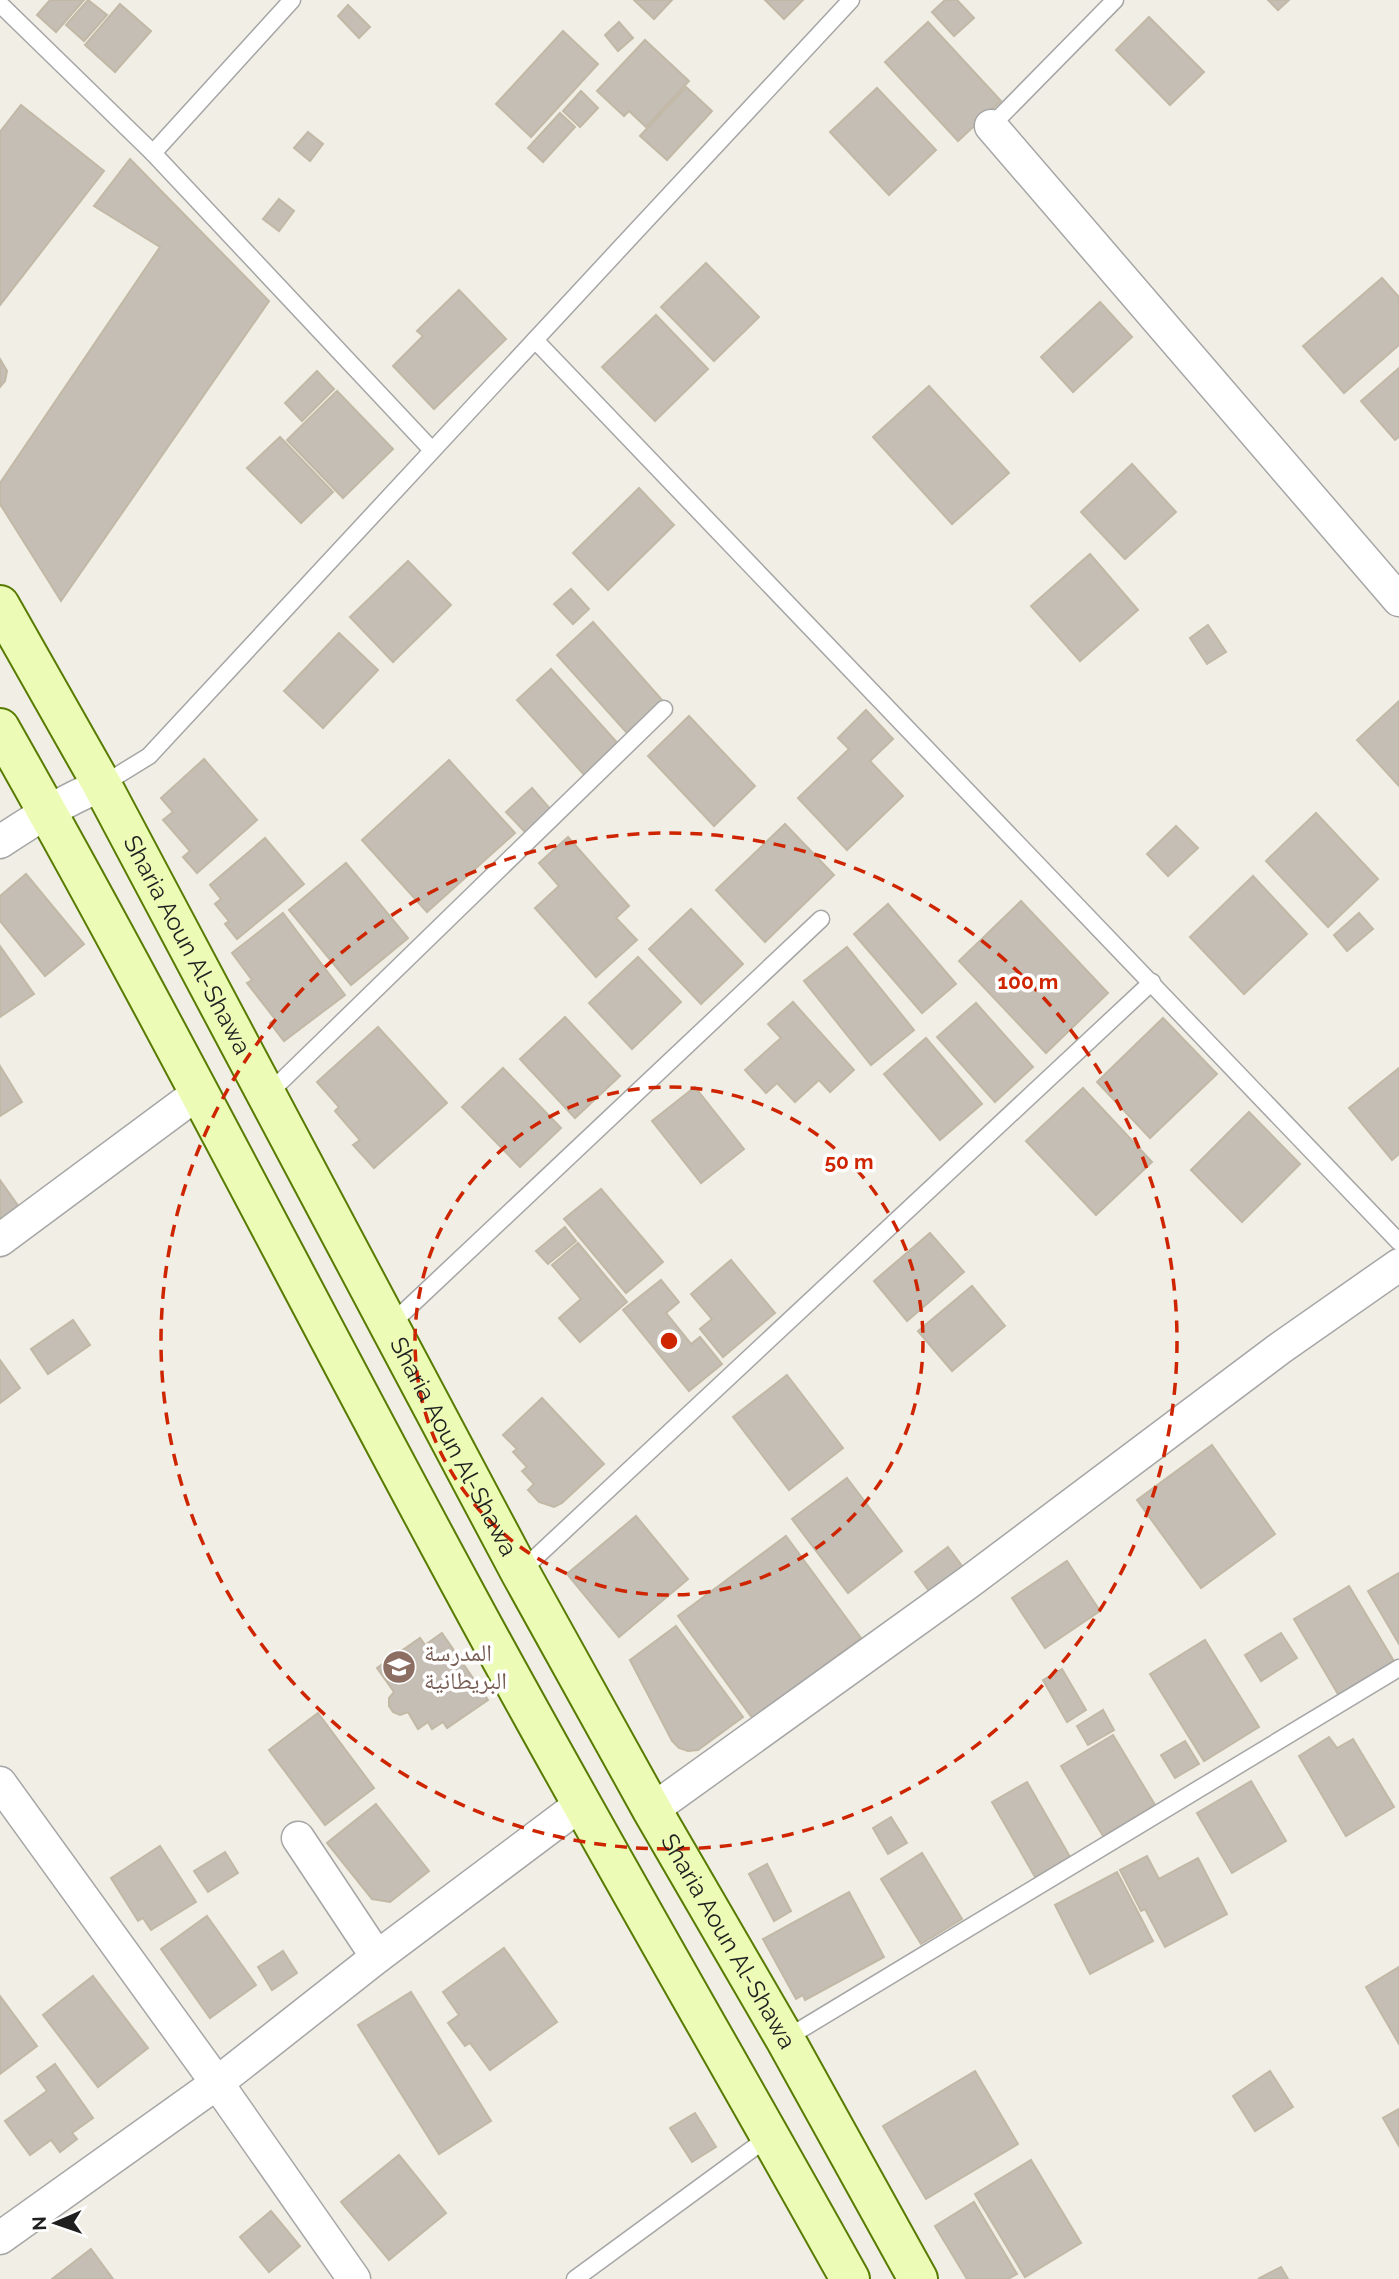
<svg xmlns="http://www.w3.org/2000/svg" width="1399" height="2279" font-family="Raleway,'Noto Naskh Arabic',sans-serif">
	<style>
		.building { fill: #c5beb4; stroke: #c2b8a6; stroke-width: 2 }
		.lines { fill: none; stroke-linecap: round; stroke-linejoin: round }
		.service-casing { stroke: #a6a6a6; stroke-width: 19 }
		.minor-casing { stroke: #a6a6a6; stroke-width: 35 }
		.secondary-casing { stroke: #587b01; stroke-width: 42 }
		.service { stroke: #fff; stroke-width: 16 }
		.minor { stroke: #fff; stroke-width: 32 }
		.secondary { stroke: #ecfcb7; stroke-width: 38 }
		.ring { fill: none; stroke: #ce2500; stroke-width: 3.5; stroke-dasharray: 12 9 }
		.labels { text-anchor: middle; stroke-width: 7; stroke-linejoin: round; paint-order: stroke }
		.street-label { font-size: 24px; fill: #1f1f1f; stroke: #fff }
		.education-label { font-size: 24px; fill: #785e54; stroke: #fff; text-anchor: start }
		.centre { fill: #ce2500; stroke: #fff; stroke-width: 3.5 }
		.ring-label { font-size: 21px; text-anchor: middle; font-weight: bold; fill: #ce2500; stroke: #fff; stroke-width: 7; stroke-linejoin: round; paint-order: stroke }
	</style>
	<rect width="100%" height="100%" fill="#f0eee5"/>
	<g class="building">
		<polygon points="50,0 84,0 56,32 37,15"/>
		<polygon points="88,0 107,15 84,41 66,25"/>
		<polygon points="634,0 672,0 654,19"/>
		<polygon points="765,0 803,0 784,19"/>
		<polygon points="945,0 957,0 974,18 954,36 932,12"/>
		<polygon points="1268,0 1289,0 1278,10"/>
		<polygon points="120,4 151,31 115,72 85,45"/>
		<polygon points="348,5 370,27 359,38 338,16"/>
		<polygon points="1149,17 1204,72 1170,105 1116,50"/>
		<polygon points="619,22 633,38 618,51 605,35"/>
		<polygon points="928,22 1001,101 958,141 885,62"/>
		<polygon points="563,31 598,64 531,137 496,104"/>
		<polygon points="645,40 689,81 646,127 629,111 624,116 597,91"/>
		<polygon points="686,87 712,111 667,160 640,136"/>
		<polygon points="877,88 936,150 889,195 830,132"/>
		<polygon points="581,91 598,108 580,127 563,111"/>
		<polygon points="21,105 104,171 0,305 0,132"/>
		<polygon points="560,113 575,127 543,162 528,148"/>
		<polygon points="308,132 323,144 310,161 294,148"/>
		<polygon points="130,159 269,301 61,601 0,504 0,483 160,247 94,206"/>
		<polygon points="279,199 294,211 279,231 263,219"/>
		<polygon points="706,263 759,317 714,361 661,307"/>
		<polygon points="1382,278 1399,297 1399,345 1344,393 1303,346"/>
		<polygon points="459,290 506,339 434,409 393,366 423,336 417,331"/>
		<polygon points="1100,302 1132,337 1073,392 1041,357"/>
		<polygon points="656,315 708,369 655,421 602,367"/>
		<polygon points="0,359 7,371 5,381 0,387"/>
		<polygon points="1399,368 1399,437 1395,440 1361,401"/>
		<polygon points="317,371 334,389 302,421 285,403"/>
		<polygon points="929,386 1009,473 952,524 873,437"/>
		<polygon points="337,391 393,449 343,498 287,440"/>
		<polygon points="280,437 333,492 301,523 247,468"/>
		<polygon points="1132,464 1176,512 1125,559 1081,512"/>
		<polygon points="639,488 674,525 608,590 573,553"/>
		<polygon points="1090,554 1138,610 1080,661 1031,606"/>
		<polygon points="408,561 451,605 393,662 350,617"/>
		<polygon points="571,589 589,609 573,624 554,604"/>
		<polygon points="593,622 662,700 627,733 557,655"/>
		<polygon points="1208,625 1226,652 1207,664 1190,638"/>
		<polygon points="339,633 378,670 323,728 284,691"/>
		<polygon points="551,669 621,747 587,778 517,700"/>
		<polygon points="1399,701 1399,786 1357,740"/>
		<polygon points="866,710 893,739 870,761 903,796 847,850 798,798 849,749 838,738"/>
		<polygon points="689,716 755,786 714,826 648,756"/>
		<polygon points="204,759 257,820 197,873 183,857 190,851 163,820 173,812 161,798"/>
		<polygon points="449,760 515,833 427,912 362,840"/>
		<polygon points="532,788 551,810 526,833 506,812"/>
		<polygon points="1316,813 1378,879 1328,927 1266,861"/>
		<polygon points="785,824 834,875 765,942 716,890"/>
		<polygon points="1176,826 1198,848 1168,876 1147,854"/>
		<polygon points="568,837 629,906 616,918 637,940 596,977 535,908 559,886 539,863"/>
		<polygon points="265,838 304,884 237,939 225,924 229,921 215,904 221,899 210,885"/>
		<polygon points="346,863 408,938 351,985 289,910"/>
		<polygon points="26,874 84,944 45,976 0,921 0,896"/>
		<polygon points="1253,876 1307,934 1244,994 1190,937"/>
		<polygon points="1021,901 1108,993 1046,1053 959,961"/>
		<polygon points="888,904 956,984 922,1013 854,934"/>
		<polygon points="691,909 743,964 701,1004 649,949"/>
		<polygon points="283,913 345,995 284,1041 270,1023 275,1019 247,983 252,980 232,953"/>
		<polygon points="1359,913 1373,929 1347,951 1334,935"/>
		<polygon points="0,946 34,994 0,1017"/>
		<polygon points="847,947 914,1030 871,1065 804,981"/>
		<polygon points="638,957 681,1002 632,1049 589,1003"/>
		<polygon points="793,1002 854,1070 830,1092 819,1080 795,1102 777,1083 766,1093 745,1070 781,1038 768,1024"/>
		<polygon points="976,1003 1033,1067 995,1102 937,1037"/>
		<polygon points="565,1017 620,1076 575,1118 520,1059"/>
		<polygon points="1163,1018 1217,1074 1150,1138 1097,1082"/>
		<polygon points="378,1027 447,1103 374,1168 353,1145 360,1140 335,1111 339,1107 317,1082"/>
		<polygon points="926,1038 982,1104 940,1140 884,1074"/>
		<polygon points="0,1066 22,1102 0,1116"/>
		<polygon points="503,1068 561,1128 520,1167 462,1107"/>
		<polygon points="1399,1068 1399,1154 1392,1160 1349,1108"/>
		<polygon points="695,1087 744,1149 701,1183 652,1121"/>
		<polygon points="1083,1088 1152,1162 1096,1215 1026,1141"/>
		<polygon points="1249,1112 1300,1164 1242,1222 1191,1170"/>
		<polygon points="0,1180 19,1207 0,1221"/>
		<polygon points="601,1189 663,1262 626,1293 564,1219"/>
		<polygon points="565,1227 576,1241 548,1264 536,1251"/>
		<polygon points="930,1233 964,1272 907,1321 874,1281"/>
		<polygon points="578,1243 627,1302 580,1342 559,1318 581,1299 552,1265"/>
		<polygon points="731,1260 775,1313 723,1357 700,1329 712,1319 691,1294"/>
		<polygon points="661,1280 679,1302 666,1313 691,1344 700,1337 722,1364 689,1391 623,1310"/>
		<polygon points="972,1286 1005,1326 952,1371 918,1331"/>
		<polygon points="73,1320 90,1345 48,1374 31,1349"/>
		<polygon points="0,1360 20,1388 0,1403"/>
		<polygon points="787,1375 843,1448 789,1490 733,1417"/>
		<polygon points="542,1398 604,1464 562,1503 554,1507 539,1502 528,1490 534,1484 522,1471 527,1467 513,1452 517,1449 503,1435"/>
		<polygon points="1212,1445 1275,1534 1201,1588 1137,1500"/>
		<polygon points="847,1478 902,1551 848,1593 792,1519"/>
		<polygon points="636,1516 688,1579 619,1637 567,1574"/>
		<polygon points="786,1536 861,1638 753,1719 678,1616"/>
		<polygon points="948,1547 965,1570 932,1595 915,1572"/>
		<polygon points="1067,1561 1100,1611 1045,1648 1012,1598"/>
		<polygon points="1399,1573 1399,1644 1368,1591"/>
		<polygon points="1349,1586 1395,1663 1339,1696 1294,1619"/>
		<polygon points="676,1626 743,1717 698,1750 688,1751 679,1748 672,1741 630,1660"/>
		<polygon points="442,1633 488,1700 447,1728 443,1722 432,1729 428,1722 418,1729 408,1712 400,1715 393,1712 389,1706 389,1698 394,1692 377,1668 420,1638 425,1645"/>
		<polygon points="1281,1633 1297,1658 1261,1681 1245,1655"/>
		<polygon points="1205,1640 1259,1727 1204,1761 1150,1674"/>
		<polygon points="1062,1669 1086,1710 1067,1722 1043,1680"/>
		<polygon points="1103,1710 1114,1730 1088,1745 1077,1726"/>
		<polygon points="318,1713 374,1788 325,1825 269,1750"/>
		<polygon points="1113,1735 1155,1805 1103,1836 1061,1766"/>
		<polygon points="1329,1737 1337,1748 1353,1739 1394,1807 1346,1836 1299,1756"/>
		<polygon points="1185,1741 1199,1764 1175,1778 1161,1755"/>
		<polygon points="1251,1781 1286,1841 1232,1873 1197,1813"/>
		<polygon points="1027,1782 1070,1857 1035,1877 992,1802"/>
		<polygon points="376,1804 429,1871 390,1902 372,1899 327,1843"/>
		<polygon points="891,1817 907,1843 888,1854 873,1828"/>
		<polygon points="160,1846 196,1902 151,1930 143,1918 138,1921 111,1878"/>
		<polygon points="225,1852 238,1873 208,1892 194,1871"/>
		<polygon points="922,1853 962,1919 921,1944 881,1879"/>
		<polygon points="1147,1856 1159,1879 1198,1858 1227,1914 1165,1947 1145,1909 1141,1911 1120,1870"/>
		<polygon points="767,1864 791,1911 774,1921 749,1874"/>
		<polygon points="1117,1872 1153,1941 1090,1974 1055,1905"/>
		<polygon points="849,1892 884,1957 805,2000 803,1995 796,1999 763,1939"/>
		<polygon points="207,1916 256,1985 210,2018 161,1949"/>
		<polygon points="504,1948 557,2022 490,2070 470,2043 465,2046 448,2023 459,2015 443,1992"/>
		<polygon points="283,1951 297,1973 272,1990 258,1967"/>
		<polygon points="1399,1967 1399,2044 1366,1987"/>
		<polygon points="93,1976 148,2048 98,2087 43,2015"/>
		<polygon points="411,1992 491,2121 439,2154 358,2025"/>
		<polygon points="0,1996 37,2046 0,2074"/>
		<polygon points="55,2064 93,2118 72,2133 77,2139 60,2152 51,2140 30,2155 5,2121 47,2091 37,2077"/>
		<polygon points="975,2071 1018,2144 926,2199 883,2126"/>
		<polygon points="1270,2071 1293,2107 1255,2131 1233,2096"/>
		<polygon points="1399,2109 1399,2146 1383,2118"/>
		<polygon points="695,2113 716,2147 692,2162 670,2128"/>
		<polygon points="399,2155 446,2213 389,2260 341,2202"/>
		<polygon points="1031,2160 1081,2243 1025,2277 975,2194"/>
		<polygon points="974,2202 1017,2274 1008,2279 967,2279 935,2226"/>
		<polygon points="271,2211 300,2246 269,2272 240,2237"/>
		<polygon points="91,2249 113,2279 52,2279"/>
		<polygon points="1281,2267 1288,2279 1258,2279"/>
	</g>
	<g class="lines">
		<g class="service-casing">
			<g id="service">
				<polyline points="0,4 153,153 431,449"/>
				<polyline points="991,126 1115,0"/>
				<polyline points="153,153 292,0"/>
				<polyline points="535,340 1399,1242"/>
				<path d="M102 785 149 756C382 503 617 252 851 0"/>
				<polyline points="267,1095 664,709"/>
				<polyline points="389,1326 821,919"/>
				<polyline points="520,1572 1152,982"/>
				<polyline points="785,2039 1399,1668"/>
				<polyline points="575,2279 770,2136"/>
			</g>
		</g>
		<g class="minor-casing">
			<g id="minor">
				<polyline points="991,126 1399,600"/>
				<path d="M0 842C33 820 65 800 102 785"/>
				<polyline points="0,1240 198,1093"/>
				<polyline points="0,1783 217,2083 354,2279"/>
				<polyline points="652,1810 969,1582 1279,1349 1399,1265"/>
				<polyline points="298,1838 377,1957"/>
				<polyline points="0,2238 217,2083 377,1957 581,1804"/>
			</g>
		</g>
		<g class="secondary-casing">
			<g id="secondary">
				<path id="s1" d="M0 605 102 785 520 1572 652 1810 785 2039 918 2279"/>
				<path d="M0 728C161 1012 308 1303 463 1589 588 1821 722 2049 850 2279"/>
			</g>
		</g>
		<use href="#service" class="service"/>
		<use href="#minor" class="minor"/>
		<use href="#secondary" class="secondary"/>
	</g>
	<g class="ring">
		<circle cx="669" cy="1341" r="254"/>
		<circle cx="669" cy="1341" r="508"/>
	</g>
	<defs>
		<g id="school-disc" transform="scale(1.75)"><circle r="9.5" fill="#8d6e63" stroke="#fff"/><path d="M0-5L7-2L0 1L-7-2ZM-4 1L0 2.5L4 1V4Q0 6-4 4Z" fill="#fff"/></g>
	</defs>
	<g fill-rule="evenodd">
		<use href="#school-disc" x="399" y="1667"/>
	</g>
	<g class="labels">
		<g class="street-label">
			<text dy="8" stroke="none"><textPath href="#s1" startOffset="388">Sharia Aoun Al-Shawa</textPath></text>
			<text dy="8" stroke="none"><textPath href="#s1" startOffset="956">Sharia Aoun Al-Shawa</textPath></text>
			<text dy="8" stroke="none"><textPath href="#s1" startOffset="1522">Sharia Aoun Al-Shawa</textPath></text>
		</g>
		<g class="education-label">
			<text x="424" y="1661">المدرسة<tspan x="424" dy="28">البريطانية</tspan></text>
		</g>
	</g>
	<circle cx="669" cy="1341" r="10" class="centre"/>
	<g class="ring-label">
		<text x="1028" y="989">100 m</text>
		<text x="849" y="1169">50 m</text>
	</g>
	<g transform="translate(56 2223) rotate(268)" stroke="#ffffff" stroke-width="5" paint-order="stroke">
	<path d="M0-5L12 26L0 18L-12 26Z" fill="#1f1f1f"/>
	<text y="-10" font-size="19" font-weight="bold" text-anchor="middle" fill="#1f1f1f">N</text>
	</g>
</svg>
